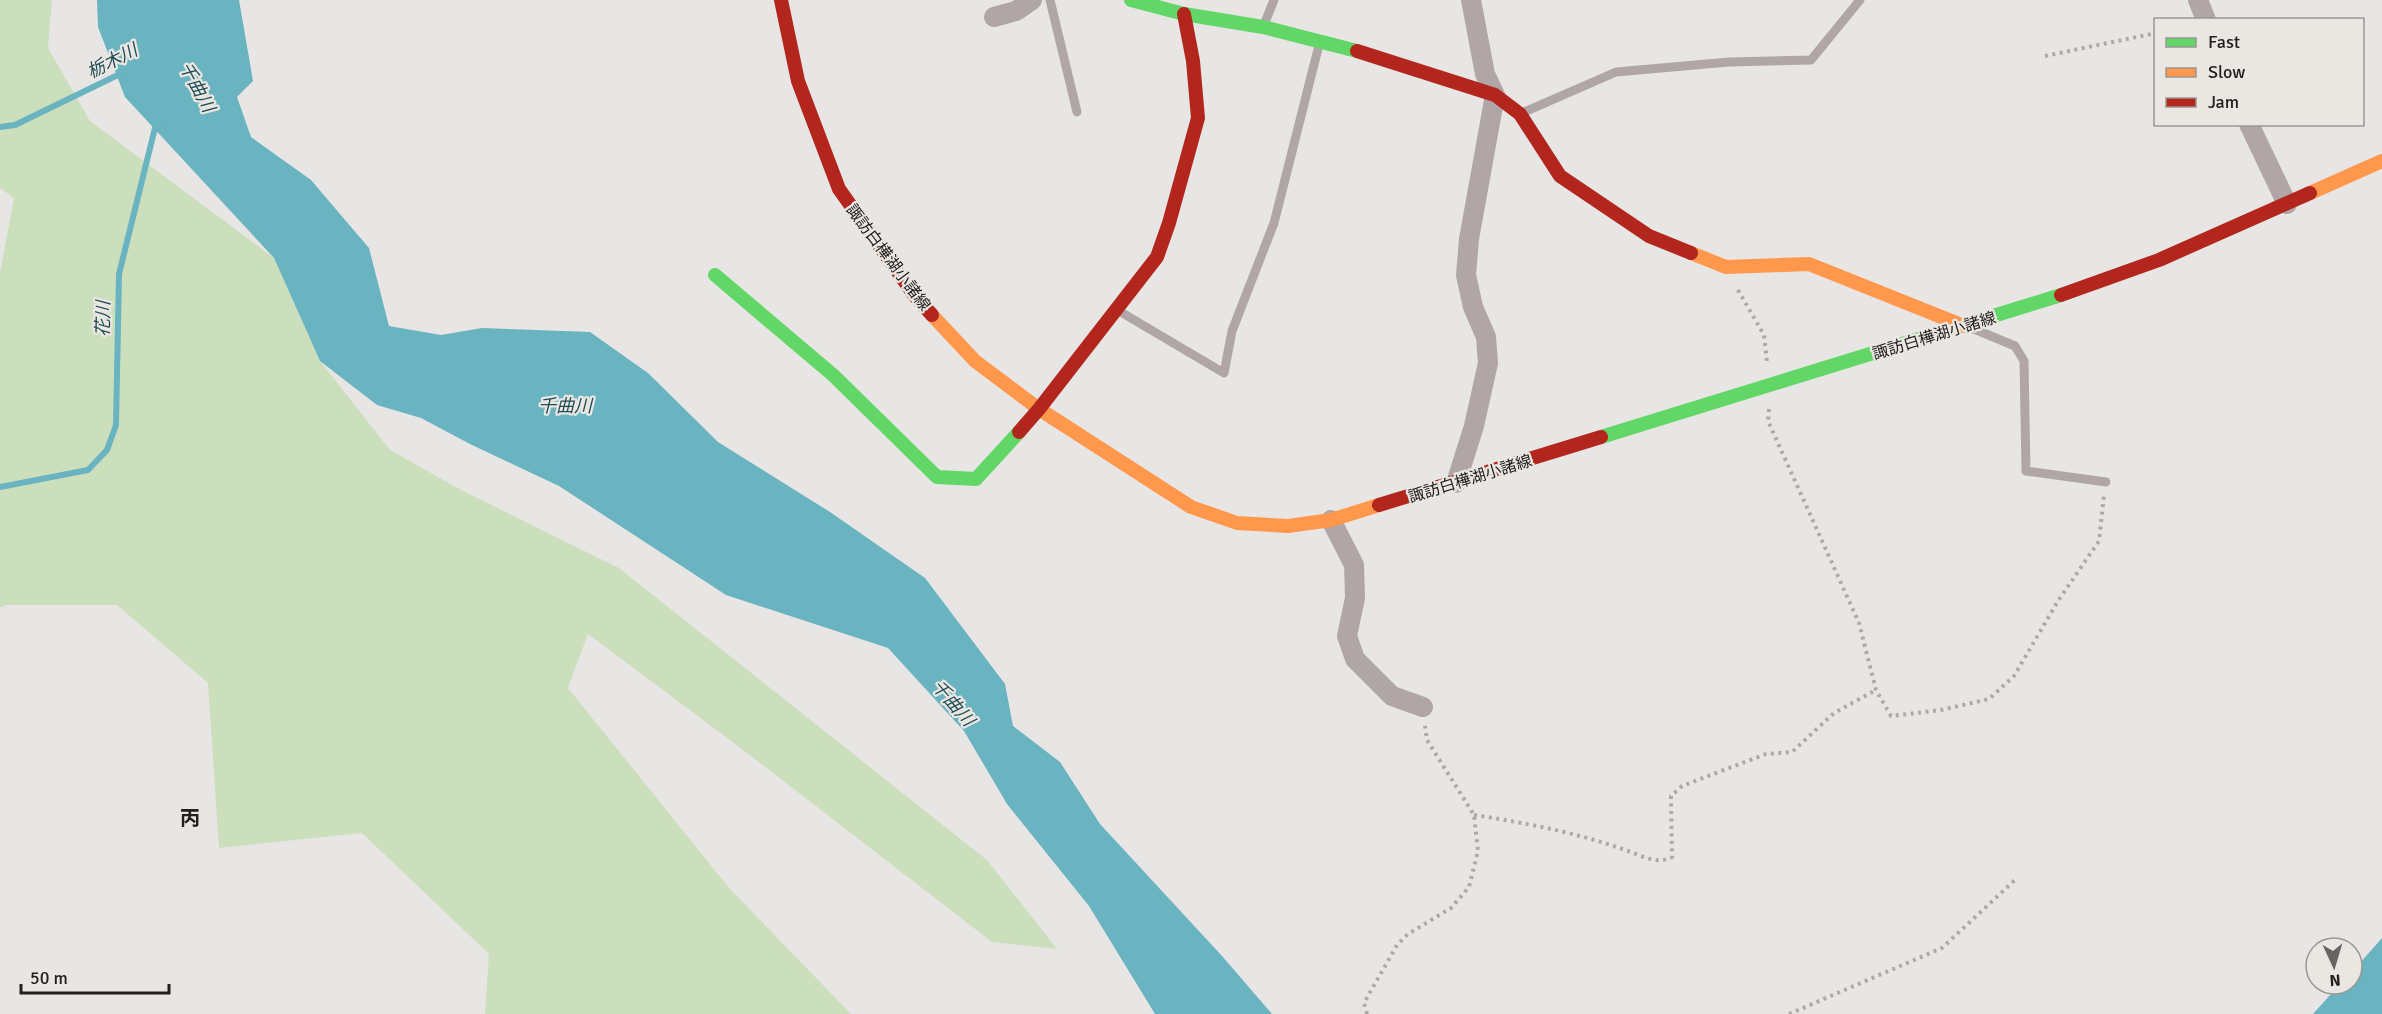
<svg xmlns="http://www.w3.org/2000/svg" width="2382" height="1014" font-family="Signika,'Noto Sans JP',sans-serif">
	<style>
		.green { fill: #cbdfbc }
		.water { fill: #6ab3c1 }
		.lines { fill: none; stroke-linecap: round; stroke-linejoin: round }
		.stream { stroke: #6ab3c1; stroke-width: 6 }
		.path { stroke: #afa8a8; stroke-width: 4; stroke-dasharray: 3 4.5; stroke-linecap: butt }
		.lane { stroke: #b1a6a7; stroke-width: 9 }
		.street { stroke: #b1a6a7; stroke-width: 20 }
		.fast { stroke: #63d668; stroke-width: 14 }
		.slow { stroke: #ff974d; stroke-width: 14 }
		.jam { stroke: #b3261e; stroke-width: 14 }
		.labels { text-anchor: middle; stroke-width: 4.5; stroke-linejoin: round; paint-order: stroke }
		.street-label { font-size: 16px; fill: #22201f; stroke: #eae7e2 }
		.water-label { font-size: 18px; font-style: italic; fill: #1f4c55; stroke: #eae7e2 }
		.quarter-label { font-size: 20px; font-weight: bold; fill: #22201f; stroke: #eae7e2 }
	</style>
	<rect width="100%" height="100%" fill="#e8e6e4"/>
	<polygon class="green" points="0,0 52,0 48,48 90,121 274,258 320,361 390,450 463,491 619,568 987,860 1057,949 992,942 734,743 588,634 568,688 730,889 851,1014 485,1014 489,954 362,833 219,848 208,683 117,605 6,605 0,608 0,273 14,198 0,188"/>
	<g class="water">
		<polygon points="97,0 239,0 253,81 237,97 251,137 311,180 369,248 389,326 441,335 482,328 590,332 648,373 718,442 830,512 925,578 1005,684 1013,726 1060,762 1100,824 1222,956 1272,1014 1155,1014 1089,906 1007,804 964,731 888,648 726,595 559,486 470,444 421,418 377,405 320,361 274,258 125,97 98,27"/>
		<polygon points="2382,938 2382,1014 2313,1014 2340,984 2352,984 2352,972"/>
	</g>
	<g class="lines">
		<g class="stream">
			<polyline points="0,127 15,125 122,73"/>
			<polyline points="0,487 88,470 107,450 116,425 119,274 155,128 161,126"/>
		</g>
		<g class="path">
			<polyline points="2045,56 2156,33"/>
			<polyline points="1738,290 1764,335 1767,362"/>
			<polyline points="1769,409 1768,421 1859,623 1876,690 1891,716 1941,710 1989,699 2014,676 2058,601 2099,541 2104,495"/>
			<path d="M1474 815C1526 823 1579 833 1628 851 1642 856 1658 865 1672 857L1671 796 1682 786 1766 754 1792 752 1834 713 1876 690"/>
			<polyline points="1367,1014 1364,1003 1397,945 1408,934 1451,908 1469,887 1478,851 1474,815 1427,740 1425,726"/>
			<polyline points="1789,1014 1942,948 2016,879"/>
		</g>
		<g class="lane">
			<polyline points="1050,0 1077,112"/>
			<polyline points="1264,25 1274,0"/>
			<polyline points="1522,113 1616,72 1729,62 1811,60 1860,0"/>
			<polyline points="1119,311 1224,373 1232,331 1274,223 1319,45"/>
			<polyline points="1974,329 2015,346 2024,361 2026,471 2106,482"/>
		</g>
		<g class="street">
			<polyline points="2198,0 2206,20"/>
			<polyline points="994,17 1016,11 1032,0"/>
			<polyline points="2249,124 2287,204"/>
			<polyline points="1456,483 1474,426 1488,363 1486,337 1473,307 1466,275 1469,239 1495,95 1485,74 1471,0"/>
			<polyline points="1331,520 1354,565 1355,598 1347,636 1355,659 1392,696 1423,707"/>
		</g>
		<g class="fast">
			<polyline points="1131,0 1184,14 1263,27 1357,51"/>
			<polyline points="715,275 833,375 937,477 976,479 1019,432"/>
			<polyline points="1601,437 2061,295"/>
		</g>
		<g class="slow">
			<polyline points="2310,193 2382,161"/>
			<polyline points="1691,253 1726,267 1809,264 1964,326"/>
			<polyline points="932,315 975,361 1039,409 1191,507 1237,523 1288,526 1331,520 1379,505"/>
		</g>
		<g class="jam">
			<polyline points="781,0 798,81 839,189 915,296 932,315"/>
			<polyline points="1357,51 1495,95 1520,114 1560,176 1649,236 1691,253"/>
			<polyline points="2061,295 2159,260 2310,193"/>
			<polyline points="1019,432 1039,409 1157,257 1169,223 1198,118 1193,61 1184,14"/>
			<polyline points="1379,505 1601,437"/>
		</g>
	</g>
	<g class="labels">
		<g class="street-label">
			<text transform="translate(889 257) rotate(53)" y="6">諏訪白樺湖小諸線</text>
			<text transform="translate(1934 335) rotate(-17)" y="6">諏訪白樺湖小諸線</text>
			<text transform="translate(1470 478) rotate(-17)" y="6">諏訪白樺湖小諸線</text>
		</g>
		<g class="water-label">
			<text transform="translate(112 61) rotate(-27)" y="6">栃木川</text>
			<text transform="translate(197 87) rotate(61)" y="6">千曲川</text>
			<text transform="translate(103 319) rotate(-89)" y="6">花川</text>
			<text x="565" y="412">千曲川</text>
			<text transform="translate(953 703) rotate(49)" y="6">千曲川</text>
		</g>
		<g class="quarter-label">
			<text x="190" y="825">丙</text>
		</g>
	</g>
	<rect x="2154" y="18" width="210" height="108" fill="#eae7e2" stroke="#9a9794" stroke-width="1.5"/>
	<rect x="2166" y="38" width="30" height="9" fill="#63d668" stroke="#9a9794" stroke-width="1.5"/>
	<text x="2208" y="48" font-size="18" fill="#22201f">Fast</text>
	<rect x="2166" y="68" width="30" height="9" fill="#ff974d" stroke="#9a9794" stroke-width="1.5"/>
	<text x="2208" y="78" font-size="18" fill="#22201f">Slow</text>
	<rect x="2166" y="98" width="30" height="9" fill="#b3261e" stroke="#9a9794" stroke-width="1.5"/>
	<text x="2208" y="108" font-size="18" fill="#22201f">Jam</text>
	<g transform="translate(2334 966) rotate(176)"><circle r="28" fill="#eae7e2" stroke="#9a9794" stroke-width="1.5"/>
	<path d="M0-4.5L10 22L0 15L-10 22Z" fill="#676564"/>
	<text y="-9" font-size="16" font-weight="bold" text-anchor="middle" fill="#22201f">N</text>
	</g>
	<path d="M21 984v9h148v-9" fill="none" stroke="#22201f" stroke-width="3"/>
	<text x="30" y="984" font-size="18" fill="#22201f" stroke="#eae7e2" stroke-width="4.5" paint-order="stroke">50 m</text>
</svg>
